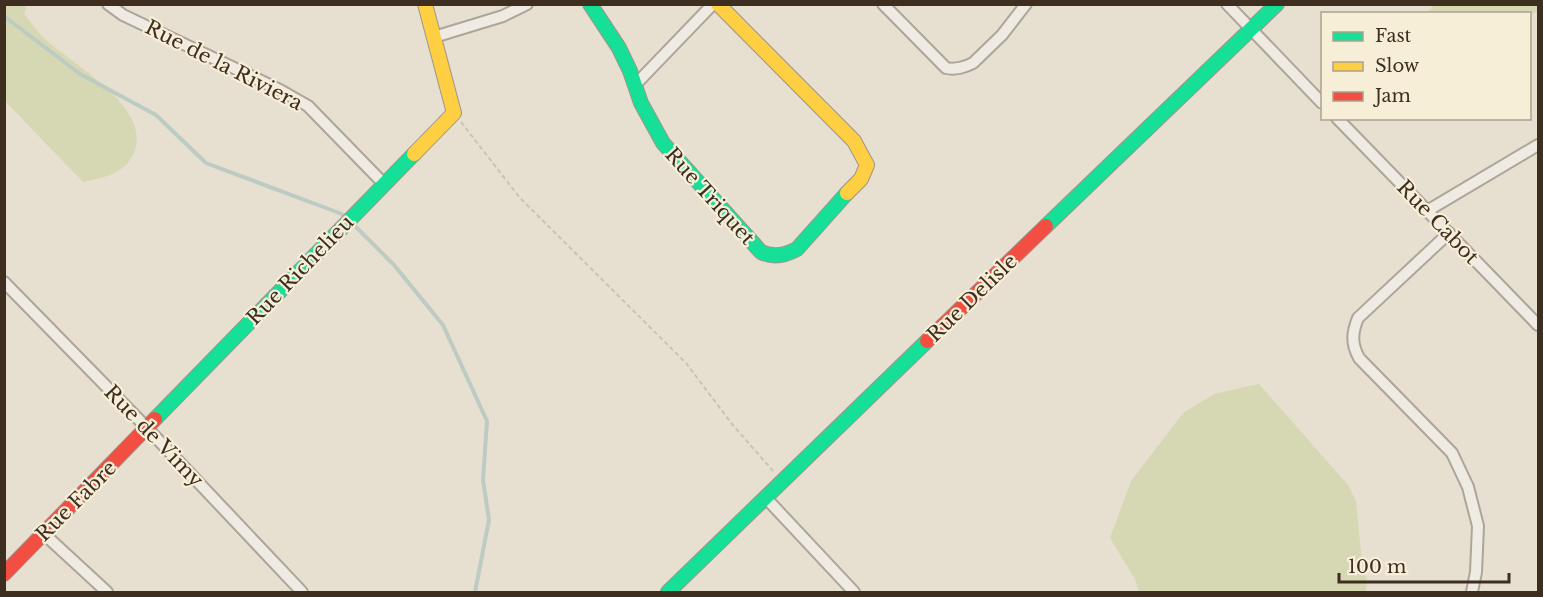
<svg xmlns="http://www.w3.org/2000/svg" width="1543" height="597" font-family="'Libre Baskerville',serif">
	<style>
		.green { fill: #d6d7b3 }
		.lines { fill: none; stroke-linecap: round; stroke-linejoin: round }
		.stream { stroke: #bcccc2; stroke-width: 4 }
		.street-casing { stroke: #ada599; stroke-width: 14 }
		.fast-casing { stroke: #9c958a; stroke-width: 16 }
		.slow-casing { stroke: #9c958a; stroke-width: 16 }
		.jam-casing { stroke: #9c958a; stroke-width: 16 }
		.path { stroke: #c8c2b9; stroke-width: 2; stroke-dasharray: 4.5 3; stroke-linecap: butt }
		.street { stroke: #efebe3; stroke-width: 10 }
		.fast { stroke: #16e098; stroke-width: 14 }
		.slow { stroke: #ffcf43; stroke-width: 14 }
		.jam { stroke: #f24e42; stroke-width: 14 }
		.labels { text-anchor: middle; stroke-width: 4.5; stroke-linejoin: round; paint-order: stroke }
		.street-label { font-size: 20px; fill: #3d2e20; stroke: #f7eed8 }
	</style>
	<rect width="100%" height="100%" fill="#e7e0d1"/>
	<g class="green">
		<path d="M5 4 24 5 26 8 24 14C31 22 37 32 45 39 72 64 150 106 135 150 128 173 103 178 83 182L5 101Z"/>
		<polygon points="1434,5 1538,5 1538,10 1530,16 1530,14 1427,13"/>
		<polygon points="1259,384 1348,485 1356,501 1363,573 1367,578 1366,592 1139,592 1135,579 1110,538 1131,481 1183,413 1214,394"/>
	</g>
	<g class="lines">
		<g class="stream">
			<polyline points="4,16 80,74 156,115 206,163 342,214 346,217"/>
			<polyline points="352,223 394,265 443,325 487,421 483,480 489,520 475,592"/>
		</g>
		<g class="street-casing">
			<g id="street">
				<polyline points="108,4 123,15 280,90 308,106 384,184"/>
				<path d="M883 4 946 68C955 70 966 67 973 63L1002 35 1026 4"/>
				<polyline points="1227,4 1322,103"/>
				<polyline points="434,37 503,16 527,4"/>
				<polyline points="635,85 713,4"/>
				<polyline points="1337,118 1538,325"/>
				<polyline points="1427,211 1538,145"/>
				<path d="M1449 233 1358 318C1352 333 1351 343 1359 358L1452 453 1468 487 1478 526 1476 572 1472 592"/>
				<polyline points="4,282 147,428 302,592"/>
				<polyline points="765,497 854,592"/>
				<polyline points="43,533 107,592"/>
			</g>
		</g>
		<g class="fast-casing">
			<g id="fast">
				<path d="M590 4 619 48 630 71 641 103 663 143 761 252C773 258 786 255 797 249L847 193"/>
				<polyline points="1046,226 1277,4"/>
				<polyline points="155,419 414,154"/>
				<polyline points="668,592 927,341"/>
			</g>
		</g>
		<g class="slow-casing">
			<g id="slow">
				<polyline points="718,4 854,141 867,165 861,179 847,193"/>
				<polyline points="414,154 454,113 425,4"/>
			</g>
		</g>
		<g class="jam-casing">
			<g id="jam">
				<polyline points="927,341 1046,226"/>
				<polyline points="4,574 155,419"/>
			</g>
		</g>
		<polyline class="path" points="461,122 520,198 686,363 732,424 773,471"/>
		<use href="#street" class="street"/>
		<use href="#fast" class="fast"/>
		<use href="#slow" class="slow"/>
		<use href="#jam" class="jam"/>
	</g>
	<g class="labels">
		<g class="street-label">
			<text transform="translate(224 65) rotate(27)" y="7">Rue de la Riviera</text>
			<text transform="translate(710 196) rotate(48)" y="7">Rue Triquet</text>
			<text transform="translate(1438 222) rotate(46)" y="7">Rue Cabot</text>
			<text transform="translate(300 270) rotate(-46)" y="7">Rue Richelieu</text>
			<text transform="translate(972 298) rotate(-44)" y="7">Rue Delisle</text>
			<text transform="translate(154 436) rotate(46)" y="7">Rue de Vimy</text>
			<text transform="translate(76 501) rotate(-45)" y="7">Rue Fabre</text>
		</g>
	</g>
	<rect width="1543" height="597" fill="none" stroke="#3d2e20" stroke-width="12"/>
	<rect x="1321" y="12" width="210" height="108" fill="#f7eed8" stroke="#ada18e" stroke-width="1.5"/>
	<rect x="1333" y="32" width="30" height="9" fill="#16e098" stroke="#ada18e" stroke-width="1.5"/>
	<text x="1375" y="42" font-size="18" fill="#3d2e20">Fast</text>
	<rect x="1333" y="62" width="30" height="9" fill="#ffcf43" stroke="#ada18e" stroke-width="1.5"/>
	<text x="1375" y="72" font-size="18" fill="#3d2e20">Slow</text>
	<rect x="1333" y="92" width="30" height="9" fill="#f24e42" stroke="#ada18e" stroke-width="1.5"/>
	<text x="1375" y="102" font-size="18" fill="#3d2e20">Jam</text>
	<path d="M1339 573v9h170v-9" fill="none" stroke="#3d2e20" stroke-width="3"/>
	<text x="1348" y="573" font-size="18" fill="#3d2e20" stroke="#f7eed8" stroke-width="4.5" paint-order="stroke">100 m</text>
</svg>
